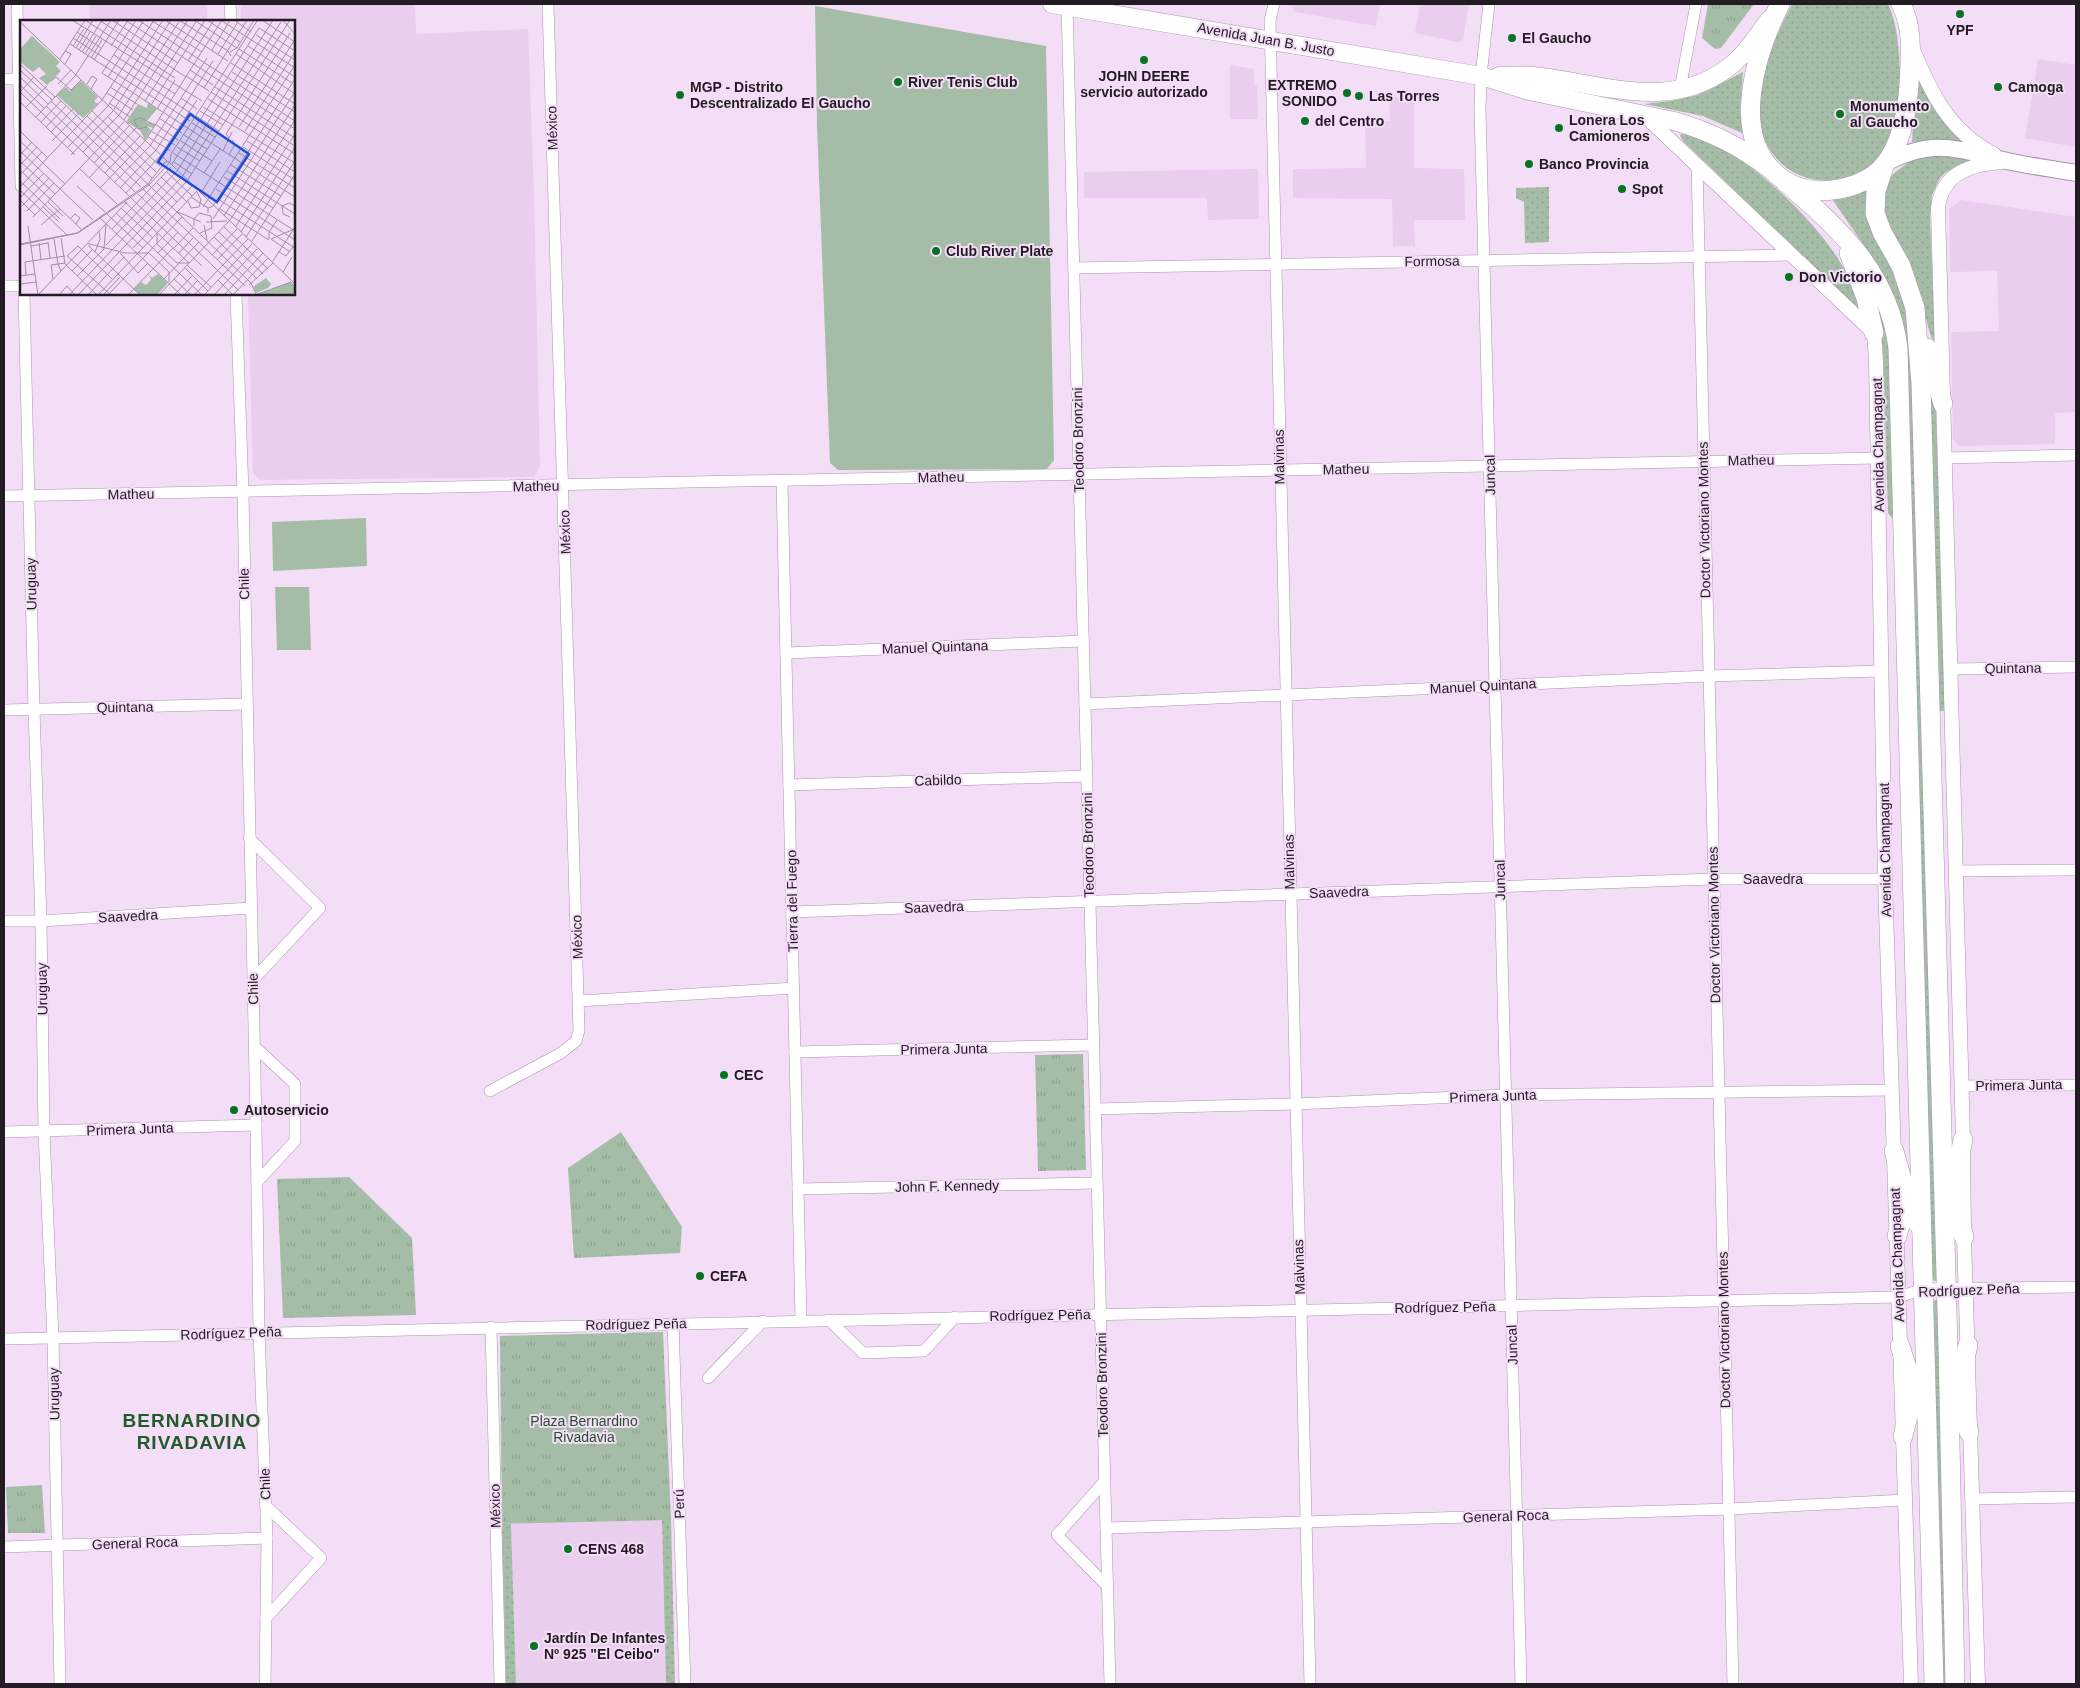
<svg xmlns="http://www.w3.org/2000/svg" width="2080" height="1688" font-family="Helvetica,sans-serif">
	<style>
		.built { fill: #eaceee }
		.grass { fill: url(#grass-dots) }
		.park { fill: url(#park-tufts) }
		.pitch { fill: #a5bda6 }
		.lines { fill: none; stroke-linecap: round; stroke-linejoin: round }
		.minor-casing { stroke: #a994ac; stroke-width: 12 }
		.tertiary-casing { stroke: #a994ac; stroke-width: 15 }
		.secondary-casing { stroke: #a994ac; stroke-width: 18 }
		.primary-casing { stroke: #a994ac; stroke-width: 19 }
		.trunk-casing { stroke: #a994ac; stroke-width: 20 }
		.minor { stroke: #fff; stroke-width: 11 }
		.tertiary { stroke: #fff; stroke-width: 14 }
		.secondary { stroke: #fff; stroke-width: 16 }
		.primary { stroke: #fff; stroke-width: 18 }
		.trunk { stroke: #fff; stroke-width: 19 }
		.poi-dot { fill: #087223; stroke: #f4ddf7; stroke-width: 2 }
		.labels { text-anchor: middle; stroke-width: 4; stroke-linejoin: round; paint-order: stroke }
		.poi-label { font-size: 14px; font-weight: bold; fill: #231b24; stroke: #f4ddf7; text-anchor: start }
		.street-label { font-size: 14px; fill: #231b24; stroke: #f4ddf7 }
		.park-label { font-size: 14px; fill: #25512b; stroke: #f4ddf7 }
		.district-label { font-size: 19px; font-weight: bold; letter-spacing: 1px; fill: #225b29; stroke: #f4ddf7 }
		.inset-road { fill: none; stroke: #a08fa3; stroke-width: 1 }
		.view { fill: #1d4ed8; fill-opacity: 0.15; stroke: #1d4ed8; stroke-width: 2.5 }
		.inset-edge { fill: none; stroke: #231b24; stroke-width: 2.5 }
	</style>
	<defs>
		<pattern id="grass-dots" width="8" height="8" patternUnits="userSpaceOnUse" patternTransform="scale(1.25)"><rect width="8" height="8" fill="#a5bda6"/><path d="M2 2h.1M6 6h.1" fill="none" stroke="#8ea28f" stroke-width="1.8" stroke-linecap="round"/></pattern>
		<pattern id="park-tufts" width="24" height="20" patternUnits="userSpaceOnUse" patternTransform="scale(1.25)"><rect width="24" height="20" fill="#a5bda6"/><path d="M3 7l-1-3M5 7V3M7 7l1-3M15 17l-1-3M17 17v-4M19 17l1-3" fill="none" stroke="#8ea28f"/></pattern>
	</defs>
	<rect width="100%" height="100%" fill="#f4ddf7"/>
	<g class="built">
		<polygon points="89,4 207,4 207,21 90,21"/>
		<polygon points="241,4 415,4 416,34 528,29 534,196 540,466 534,477 260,480 253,473 248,294 294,294 294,21 241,21"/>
		<polygon points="1290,4 1380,4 1376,26 1295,12"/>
		<polygon points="1420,4 1469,4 1463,40 1458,42 1415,33"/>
		<polygon points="2038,59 2076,65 2076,147 2025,138"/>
		<polygon points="1230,65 1254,69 1254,85 1257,86 1258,119 1230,119"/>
		<polygon points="1389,96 1414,100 1414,168 1464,169 1465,220 1414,220 1415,246 1393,246 1392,199 1293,198 1293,169 1366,168 1365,122 1390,121"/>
		<polygon points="1258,169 1259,219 1208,220 1207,198 1084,198 1084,172"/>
		<polygon points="1961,200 2076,217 2076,412 2055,413 2055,444 1959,446 1953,439 1951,332 1999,331 1997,271 1950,272 1949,209"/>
		<polygon points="662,1520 666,1684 516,1684 511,1524"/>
	</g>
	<g class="grass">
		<path d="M1792 4H1888C1898 25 1899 51 1900 74 1901 93 1897 134 1887 148 1856 193 1789 192 1765 141 1761 133 1757 121 1758 112 1759 73 1775 37 1792 4Z"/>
		<polygon points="1743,72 1740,111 1744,134 1703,116 1644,104 1670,101 1698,95"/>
		<path d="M1916 74C1929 102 1942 125 1966 145L1937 140 1912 142Z"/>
		<path d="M1681 134C1735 140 1813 217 1840 262 1850 278 1855 295 1861 311L1684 142 1680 136Z"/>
		<polygon points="1929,154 1976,159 1960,164 1945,173 1940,178 1932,195 1930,217 1935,339 1933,340 1930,334 1920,297 1881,209 1889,179 1893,174 1909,162"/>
		<polygon points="1871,186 1911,326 1938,1282 1931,1279 1908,398 1881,270 1832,199"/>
		<polygon points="1549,187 1549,242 1525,243 1524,202 1516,198 1516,188"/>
		<polygon points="1872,293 1888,328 1894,518 1892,518 1888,513 1883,348"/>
		<polygon points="1929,379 1936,412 1945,711 1937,711"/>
		<polygon points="1935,1300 1938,1300 1948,1684 1942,1684 1932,1303"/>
		<polygon points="662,1520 671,1520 675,1684 666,1684"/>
		<polygon points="502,1524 511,1524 516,1684 506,1684"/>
	</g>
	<g class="park">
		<polygon points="1708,4 1754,4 1721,48 1715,49 1702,38"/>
		<polygon points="1083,1054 1086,1170 1038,1171 1035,1055"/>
		<polygon points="621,1132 682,1227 680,1253 574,1258 568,1168"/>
		<polygon points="349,1177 412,1238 416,1315 283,1318 277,1179"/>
		<polygon points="663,1332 671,1520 502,1524 500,1336"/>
		<polygon points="42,1485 45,1533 8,1533 6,1487"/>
	</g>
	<g class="pitch">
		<polygon points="815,6 1046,46 1054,460 1047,469 838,470 830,463 817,125"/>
		<polygon points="366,518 367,566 273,571 272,522"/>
		<polygon points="275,587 309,587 311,650 277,650"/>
		<polygon points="552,1414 590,1450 572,1468 534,1432"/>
	</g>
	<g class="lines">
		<g class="minor-casing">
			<g id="minor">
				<polyline points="17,4 21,186"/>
				<polyline points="230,4 231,21"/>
				<polyline points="1067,4 1110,1684"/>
				<polyline points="1274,4 1270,21 1310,1684"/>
				<polyline points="1489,4 1481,76 1480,110 1521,1684"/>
				<polyline points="4,79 19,79"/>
				<polyline points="1680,89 1696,4"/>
				<polyline points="1697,166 1733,1684"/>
				<polyline points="1074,268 1790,255"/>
				<polyline points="4,286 21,286"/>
				<polyline points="24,294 34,710 41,921 44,1132 53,1338 60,1684"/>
				<polyline points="236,294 243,493 256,1125 259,1332 267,1538 265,1684"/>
				<polyline points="1945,458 2076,455"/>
				<polyline points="782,481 801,1320"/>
				<polyline points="4,496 1878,458"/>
				<polyline points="786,653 1083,641"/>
				<polyline points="1951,669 2076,667"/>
				<polyline points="1085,704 1708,676 1881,671"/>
				<polyline points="4,710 246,704"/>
				<polyline points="789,785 1087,776"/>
				<polyline points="249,838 320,908 253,980"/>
				<polyline points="1955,871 2076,870"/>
				<polyline points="792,912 1713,879 1885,879"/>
				<polyline points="4,921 41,921 251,908"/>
				<polyline points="579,1001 794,988"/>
				<polyline points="255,1047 295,1084 295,1141 257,1182"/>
				<polyline points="795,1052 1093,1045"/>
				<polyline points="1961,1086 2076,1085"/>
				<polyline points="490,1091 561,1053 576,1041 579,1031 548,4"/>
				<polyline points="1095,1109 1295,1104 1506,1095 1892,1090"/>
				<polyline points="4,1132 256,1125"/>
				<polyline points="798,1189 1097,1183"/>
				<polyline points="829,1320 863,1353 924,1351 955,1317"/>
				<polyline points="673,1323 685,1684"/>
				<polyline points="491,1327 500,1684"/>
				<polyline points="4,1339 1898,1297 1924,1289 2076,1287"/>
				<polyline points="708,1378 763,1321"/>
				<polyline points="1104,1482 1057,1535 1107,1586"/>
				<polyline points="1971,1499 2076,1497"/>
				<polyline points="266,1506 321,1558 266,1618"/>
				<polyline points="1106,1528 1729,1509 1905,1500"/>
				<polyline points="4,1547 267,1538"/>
			</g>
		</g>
		<g class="tertiary-casing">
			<g id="tertiary">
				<path d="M1912 47C1930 91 1949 132 1994 154"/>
				<polyline points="1644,115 1874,333 1876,361 1885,879 1911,1684"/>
				<path d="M1978 1684 1964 1237 1963 1140 1938 208C1942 173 1971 164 2002 162"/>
			</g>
		</g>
		<g class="secondary-casing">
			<path id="secondary" d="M1887 162C1936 137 1958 150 2007 161 2030 166 2053 169 2076 173"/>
		</g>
		<g class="primary-casing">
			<g id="primary">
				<path d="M1052 4 1481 76 1529 91 1674 121C1709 131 1739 145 1768 168"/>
				<path d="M1499 76C1510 76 1522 75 1533 76 1602 83 1675 115 1735 62 1749 50 1758 34 1769 20"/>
			</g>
		</g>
		<g class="trunk-casing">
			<g id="trunk">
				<path d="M1780 4C1757 50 1729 134 1776 174 1792 188 1810 193 1832 190 1851 188 1873 180 1885 164 1902 143 1907 112 1909 85 1910 57 1914 29 1901 4"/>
				<polyline points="1884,166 1876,191 1875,213 1882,232 1901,266 1915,308 1921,384 1948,1347 1955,1684"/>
				<path d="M1785 182C1839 228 1889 273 1898 348L1934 1684"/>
				<polyline points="1849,253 1866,298 1874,333"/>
				<polyline points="1927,348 1943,404"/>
				<polyline points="1894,1151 1907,1198 1917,1223"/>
				<polyline points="1950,1185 1964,1237"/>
				<polyline points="1950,1197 1963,1140"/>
				<polyline points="1897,1236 1908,1195"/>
				<polyline points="1900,1346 1920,1409"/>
				<polyline points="1956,1385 1969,1432"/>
				<polyline points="1956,1399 1968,1345"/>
				<polyline points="1903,1436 1914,1392"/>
			</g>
		</g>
		<use href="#minor" class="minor"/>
		<use href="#tertiary" class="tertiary"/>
		<use href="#secondary" class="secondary"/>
		<use href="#primary" class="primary"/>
		<use href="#trunk" class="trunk"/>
	</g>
	<g class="poi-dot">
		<circle cx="1960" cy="14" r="5"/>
		<circle cx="1512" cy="38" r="5"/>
		<circle cx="1144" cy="60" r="5"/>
		<circle cx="898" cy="82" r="5"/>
		<circle cx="1998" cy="87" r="5"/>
		<circle cx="1347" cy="93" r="5"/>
		<circle cx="680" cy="95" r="5"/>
		<circle cx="1359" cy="96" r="5"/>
		<circle cx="1840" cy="114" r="5"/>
		<circle cx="1305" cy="121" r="5"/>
		<circle cx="1559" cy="128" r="5"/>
		<circle cx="1529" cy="164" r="5"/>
		<circle cx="1622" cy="189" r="5"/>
		<circle cx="936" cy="251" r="5"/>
		<circle cx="1789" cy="277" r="5"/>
		<circle cx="724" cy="1075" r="5"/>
		<circle cx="234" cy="1110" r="5"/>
		<circle cx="700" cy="1276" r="5"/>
		<circle cx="568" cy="1549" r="5"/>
		<circle cx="534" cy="1646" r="5"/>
	</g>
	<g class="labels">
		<g class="poi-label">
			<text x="1960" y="35" text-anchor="middle">YPF</text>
			<text x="1522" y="43">El Gaucho</text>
			<text x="1144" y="81" text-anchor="middle">JOHN DEERE<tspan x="1144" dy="16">servicio autorizado</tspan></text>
			<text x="908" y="87">River Tenis Club</text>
			<text x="1337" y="90" text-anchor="end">EXTREMO<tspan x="1337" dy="16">SONIDO</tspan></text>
			<text x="690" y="92">MGP - Distrito<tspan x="690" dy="16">Descentralizado El Gaucho</tspan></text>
			<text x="2008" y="92">Camoga</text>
			<text x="1369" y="101">Las Torres</text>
			<text x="1850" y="111">Monumento<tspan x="1850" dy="16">al Gaucho</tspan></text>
			<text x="1569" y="125">Lonera Los<tspan x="1569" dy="16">Camioneros</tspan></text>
			<text x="1315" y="126">del Centro</text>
			<text x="1539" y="169">Banco Provincia</text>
			<text x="1632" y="194">Spot</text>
			<text x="946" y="256">Club River Plate</text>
			<text x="1799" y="282">Don Victorio</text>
			<text x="734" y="1080">CEC</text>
			<text x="244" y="1115">Autoservicio</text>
			<text x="710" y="1281">CEFA</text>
			<text x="578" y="1554">CENS 468</text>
			<text x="544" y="1643">Jardín De Infantes<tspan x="544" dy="16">Nº 925 "El Ceibo"</tspan></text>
		</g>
		<g class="street-label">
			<text transform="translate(1266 39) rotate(10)" y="5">Avenida Juan B. Justo</text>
			<text transform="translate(552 128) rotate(-92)" y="5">México</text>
			<text transform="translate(1432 261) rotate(-1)" y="5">Formosa</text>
			<text transform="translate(1078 440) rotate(-91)" y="5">Teodoro Bronzini</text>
			<text transform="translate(1878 445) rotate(-91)" y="5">Avenida Champagnat</text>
			<text transform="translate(1279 457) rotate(-91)" y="5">Malvinas</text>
			<text transform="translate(1751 460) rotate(-1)" y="5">Matheu</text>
			<text transform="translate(1346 469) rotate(-1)" y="5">Matheu</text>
			<text transform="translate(1490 475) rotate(-91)" y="5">Juncal</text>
			<text transform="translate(941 477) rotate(-1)" y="5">Matheu</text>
			<text transform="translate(536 486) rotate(-1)" y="5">Matheu</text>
			<text transform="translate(131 494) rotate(-1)" y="5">Matheu</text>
			<text transform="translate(1704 520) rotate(-91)" y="5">Doctor Victoriano Montes</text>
			<text transform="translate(565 532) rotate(-92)" y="5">México</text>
			<text transform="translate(31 584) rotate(-91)" y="5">Uruguay</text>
			<text transform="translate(244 584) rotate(-91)" y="5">Chile</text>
			<text transform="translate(935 647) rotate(-2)" y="5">Manuel Quintana</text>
			<text transform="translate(2013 668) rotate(-1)" y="5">Quintana</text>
			<text transform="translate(1483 686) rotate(-3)" y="5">Manuel Quintana</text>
			<text transform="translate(125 707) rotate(-1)" y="5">Quintana</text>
			<text transform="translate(938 780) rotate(-2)" y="5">Cabildo</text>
			<text transform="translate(1088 845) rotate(-91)" y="5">Teodoro Bronzini</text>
			<text transform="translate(1885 850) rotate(-91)" y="5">Avenida Champagnat</text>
			<text transform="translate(1289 862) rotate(-91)" y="5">Malvinas</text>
			<text x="1773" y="884">Saavedra</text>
			<text transform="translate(1500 880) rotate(-91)" y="5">Juncal</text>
			<text transform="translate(1339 892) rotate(-2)" y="5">Saavedra</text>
			<text transform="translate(792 901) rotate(-91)" y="5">Tierra del Fuego</text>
			<text transform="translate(934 907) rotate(-2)" y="5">Saavedra</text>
			<text transform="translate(128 916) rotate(-3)" y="5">Saavedra</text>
			<text transform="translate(1714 925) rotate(-91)" y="5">Doctor Victoriano Montes</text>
			<text transform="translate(577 937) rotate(-92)" y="5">México</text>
			<text transform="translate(42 989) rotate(-91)" y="5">Uruguay</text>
			<text transform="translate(253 989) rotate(-91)" y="5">Chile</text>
			<text transform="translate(944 1049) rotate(-1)" y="5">Primera Junta</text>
			<text transform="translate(2019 1085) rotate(-1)" y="5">Primera Junta</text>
			<text transform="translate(1493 1096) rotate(-2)" y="5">Primera Junta</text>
			<text transform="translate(130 1129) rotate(-2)" y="5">Primera Junta</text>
			<text transform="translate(947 1186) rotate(-1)" y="5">John F. Kennedy</text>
			<text transform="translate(1897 1255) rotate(-92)" y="5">Avenida Champagnat</text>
			<text transform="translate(1299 1267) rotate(-92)" y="5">Malvinas</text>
			<text transform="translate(1969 1290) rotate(-2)" y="5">Rodríguez Peña</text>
			<text transform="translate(1445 1307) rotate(-1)" y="5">Rodríguez Peña</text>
			<text transform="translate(1040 1315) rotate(-1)" y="5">Rodríguez Peña</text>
			<text transform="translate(636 1324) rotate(-1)" y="5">Rodríguez Peña</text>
			<text transform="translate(1724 1330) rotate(-91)" y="5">Doctor Victoriano Montes</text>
			<text transform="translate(231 1333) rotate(-2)" y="5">Rodríguez Peña</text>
			<text transform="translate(1512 1345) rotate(-92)" y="5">Juncal</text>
			<text transform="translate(1102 1385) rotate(-91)" y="5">Teodoro Bronzini</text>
			<text transform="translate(54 1394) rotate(-91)" y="5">Uruguay</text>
			<text transform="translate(265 1484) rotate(-92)" y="5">Chile</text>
			<text transform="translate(679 1504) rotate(-92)" y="5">Perú</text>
			<text transform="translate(495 1506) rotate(-91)" y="5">México</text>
			<text transform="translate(1506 1516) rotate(-2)" y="5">General Roca</text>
			<text transform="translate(135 1543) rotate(-2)" y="5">General Roca</text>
		</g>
		<g class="park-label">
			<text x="584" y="1426">Plaza Bernardino<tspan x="584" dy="16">Rivadavia</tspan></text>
		</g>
		<g class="district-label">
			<text x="192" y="1427">BERNARDINO<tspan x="192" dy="22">RIVADAVIA</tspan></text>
		</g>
	</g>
	<g transform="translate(20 20)">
		<rect width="275" height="275" fill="#f4ddf7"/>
		<path d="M12 16 40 42 36 46 41 51 27 65 19 58 26 54 19 47 13 52 0 42V29ZM61 61 78 77 74 81 78 84 63 98 58 94 62 90 58 94 37 75 46 67 50 71ZM128 83 137 89 126 102 135 104 133 108 127 106 131 110 125 120 120 110 106 102 118 84 127 88Z" fill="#a5bda6"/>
		<path d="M138 254 148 263 137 275H120L114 269 121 262 126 265 131 260 129 255 132 258ZM246 258 251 264 248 268 236 273 233 267ZM271 262 275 266V275H236Z" fill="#a5bda6"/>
		<path class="inset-road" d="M52 0 182 81M65 0 155 58M79 0 166 57M92 0 158 43M105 0 275 109M116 0 82 53 275 177M118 0 275 101M145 0 208 41M159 0 208 31 211 36M174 0 217 28M187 0 220 22M214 0 231 12M242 0 275 22M263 0 275 14M132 1 182 32M202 1 275 48M0 2 147 141M239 8 275 31M57 12 81 28M236 15 275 40M53 18 174 95M50 24 170 101M53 26 64 9M91 26 107 2M228 26 275 57M56 28 73 0M219 29 272 63M59 30 70 12M192 30 210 0M62 32 81 2M210 32 217 28 234 0M65 34 76 16M198 34 219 0M216 34 275 74M94 35 155 74M71 38 82 20M40 39 65 0M74 40 99 0M168 41 194 0M211 43 275 84M0 44 35 77M45 44 51 34 45 31M0 50 32 80M170 50 193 65M212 52 275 92M166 56 189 71M0 57 28 84M88 57 124 0M31 61 36 57 51 70 61 60M38 64 51 50M67 64 72 56 77 59 71 69M0 65 24 88M90 67 117 84M195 67 275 118M184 68 227 0M0 72 21 92M0 72 14 57M191 72 275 126M87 73 113 90M36 76 231 263 236 274M161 78 177 89M188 79 275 134M31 81 121 167M125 81 177 0M0 82 55 135M89 83 110 97M131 85 185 0M26 86 115 172M6 87 27 66M183 87 275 143M137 89 155 60M72 91 136 152M180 91 203 105M21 92 109 176M67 96 132 158M176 96 199 111M16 97 55 56 91 0M88 97 140 146M139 98 162 113M104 100 168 0M21 102 41 81M172 103 195 117M135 104 158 120M26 107 46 86M127 107 118 109 114 100 121 98 135 105M219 107 274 21M0 111 28 138M131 111 155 125M225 111 275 32M31 112 53 89M164 115 187 129M128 117 151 131M209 118 206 114 270 13M0 121 45 164M32 121 58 94M161 121 192 141M227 121 275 152M48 127 88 86 143 0M157 127 180 141M223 127 275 160M0 131 73 200M203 131 212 112M63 132 99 95 160 0M153 133 275 211M219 133 275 168M0 135 12 122M51 135 93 91 151 0M209 135 215 124 212 120M0 141 35 174M150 142 151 134 237 1M154 142 172 154M74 143 109 106M150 143 275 264M152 144 239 8M0 145 17 127M211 145 261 176M59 148 97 184M0 150 61 209M207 151 275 194M147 152 172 176M85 153 120 116M184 153 200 129M0 155 22 132M141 157 167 182M204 157 253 188M69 158 116 108M0 161 40 199M95 162 130 126 187 38M137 163 157 182M57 166 85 192M0 167 82 80 134 0M80 168 125 121 202 0M100 168 136 130 193 41M123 169 225 266M196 169 275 220M0 170 47 215M106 173 141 135 177 80M181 173 200 142M118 174 218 270M171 177 188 188M0 178 23 154M111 178 182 246M198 179 275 228M0 180 15 195M168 181 171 188 179 187 181 180 177 172M28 182 43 196M105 182 169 243M2 186 29 158M23 187 38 201M183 187 275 45M101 188 133 218M200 189 249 220M7 191 34 163M158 192 181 202M96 193 182 275M188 193V188L193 186 275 59M87 194 123 228M204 196 275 85M13 197 104 102M270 197 263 194 262 186 269 183 275 186M80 198 161 275M50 199 55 194 60 198 56 204M193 199 274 73M186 202 207 201M21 205 40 189M184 205 187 220M8 206 18 275M174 206V199L179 193 191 196 192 208 180 213M216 206 275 114M204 207 248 249M92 209 151 147M199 212 243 254M221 212 275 127M137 214V224L157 243H168M194 217 237 259M226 217 275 141M41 218 45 244 77 275M34 219 38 244 45 243M249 219V212L257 200M251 219 272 210M251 219 270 232M232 221 275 154M28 222 30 238M19 223 21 239M69 223V226L120 275M0 224 57 213 128 164 145 142H150L129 165 58 213 0 225M70 224 105 233H129L149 252V262M86 225 157 151 253 0M11 226 28 223M113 228 172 166M154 228 173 208M75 232 80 219 79 211M259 232 266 236 273 227M100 233 118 253 128 243M138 233 158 212M159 233 173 218M192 235 217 209M47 236 58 226 92 259M47 236 91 275M197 240 222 214M253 241 275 207M167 245 191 267M165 248 188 271M52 251 72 230M263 252 272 237M6 255 5 242 45 236M0 256 15 254M57 256 84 229 86 204M33 259 31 245 38 244 41 251M144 259 179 222M154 259 171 275M198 260 213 275M0 264 16 262M229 265 253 243M18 275 107 182M39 275 47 266 55 275M49 275 162 157 261 2M58 275 167 161 270 0M68 275 104 237M78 275 177 171M83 275 100 257M88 275 162 197M108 275 153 228M139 275 210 200 275 100M154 275 172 256M164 275 177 261M174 275 228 219M184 275 232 224M194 275 237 229M204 275 243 233M213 275 248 238M235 275 271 262"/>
		<path class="view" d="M170 94 229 134 197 182 138 142Z"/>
		<rect width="275" height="275" class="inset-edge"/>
	</g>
	<rect width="2080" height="1688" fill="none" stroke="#231b24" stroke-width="10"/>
</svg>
